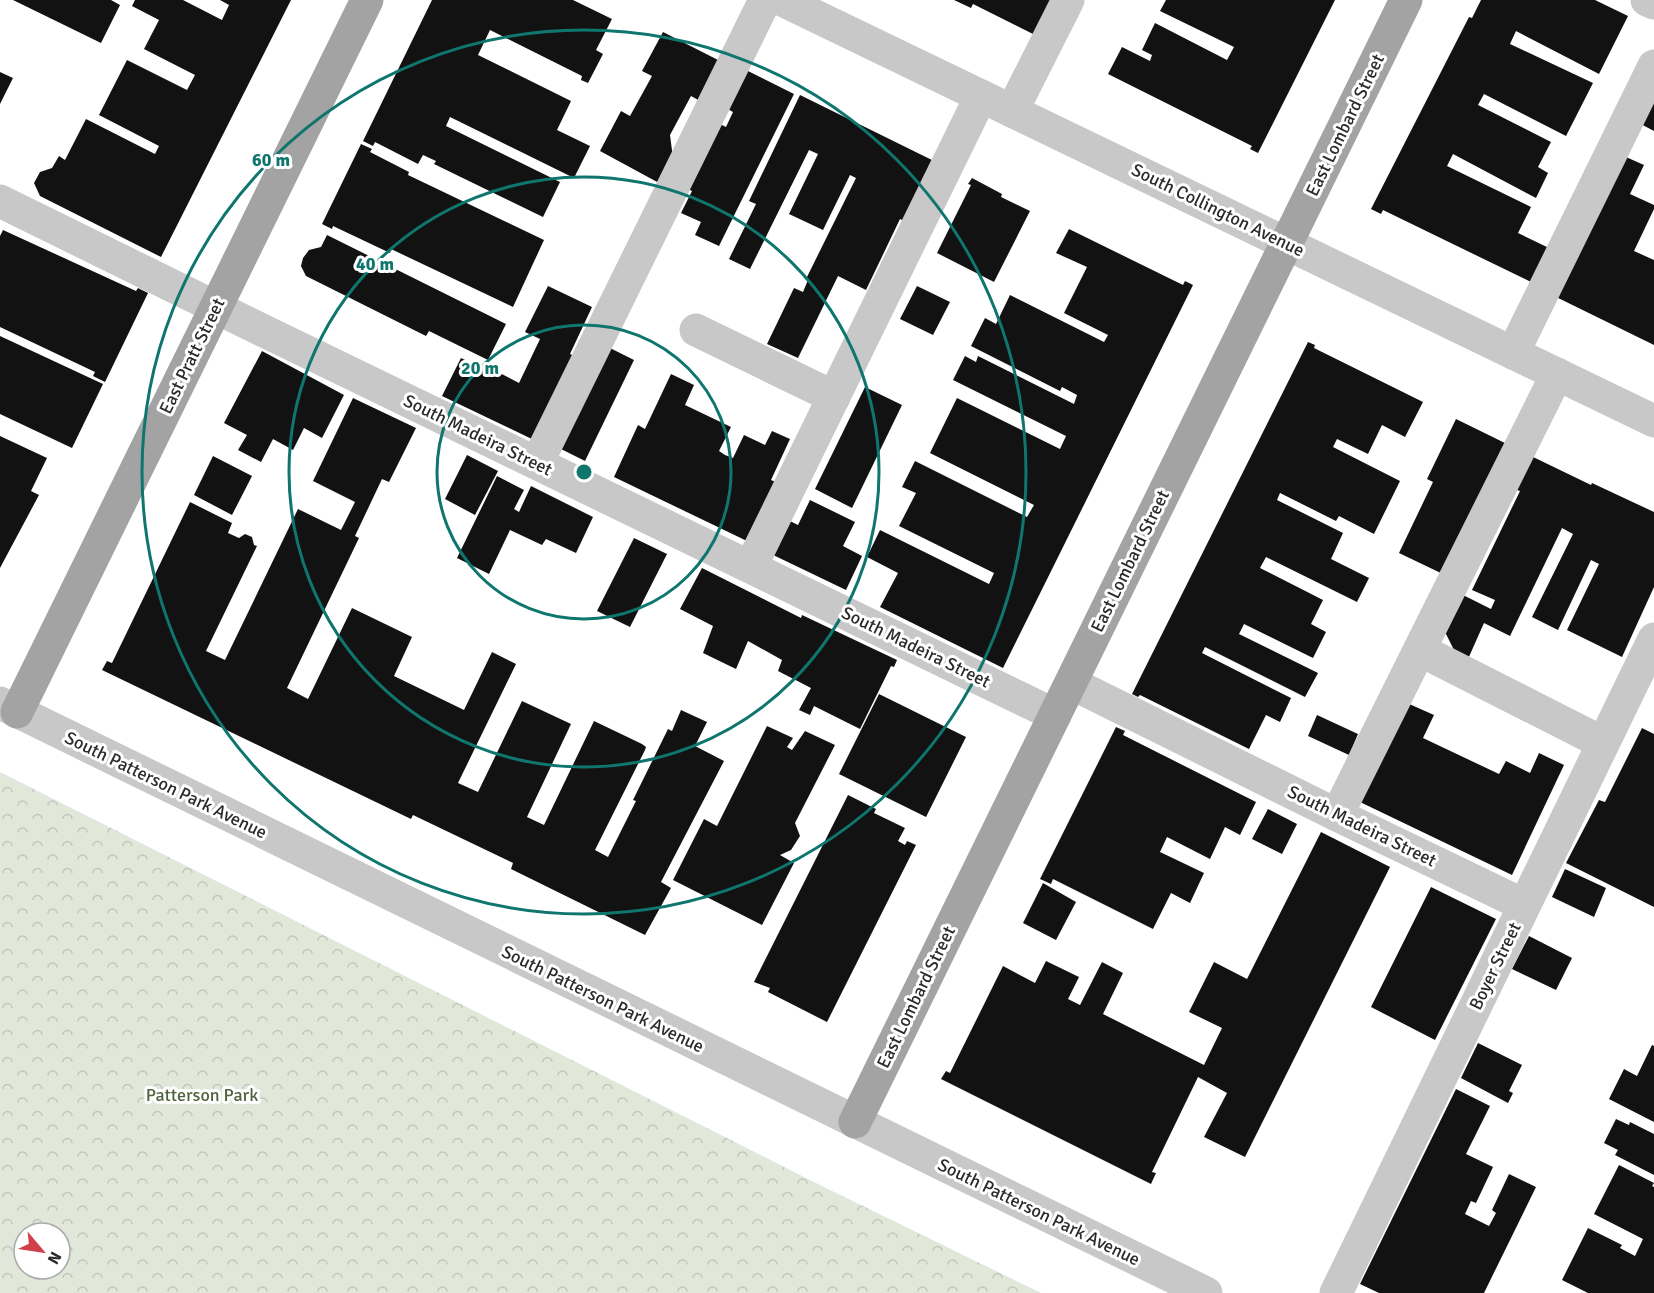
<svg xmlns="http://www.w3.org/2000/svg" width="1654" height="1293" font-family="Signika,sans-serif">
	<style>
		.park { fill: url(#park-crowns); fill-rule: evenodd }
		.building { fill: #121212 }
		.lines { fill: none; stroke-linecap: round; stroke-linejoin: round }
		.minor { stroke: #c8c8c8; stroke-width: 33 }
		.major { stroke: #a3a3a3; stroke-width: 33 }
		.ring { fill: none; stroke: #0f766e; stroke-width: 3 }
		.labels { text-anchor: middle; stroke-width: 6; stroke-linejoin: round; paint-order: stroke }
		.street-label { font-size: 18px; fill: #2b2b2b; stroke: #fff }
		.park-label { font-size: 18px; fill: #4f623e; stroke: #fff }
		.centre { fill: #0f766e; stroke: #fff; stroke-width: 3 }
		.ring-label { font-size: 18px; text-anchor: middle; font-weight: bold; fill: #0f766e; stroke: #fff; stroke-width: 6; stroke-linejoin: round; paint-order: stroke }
	</style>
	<defs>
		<pattern id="park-crowns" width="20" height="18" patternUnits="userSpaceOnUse" patternTransform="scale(1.5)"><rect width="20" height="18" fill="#e1e8da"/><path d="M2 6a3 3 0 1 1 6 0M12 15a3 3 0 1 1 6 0" fill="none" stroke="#c1c7bb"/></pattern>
	</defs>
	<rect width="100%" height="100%" fill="#fff"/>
	<path class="park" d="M0 772 822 1186 1041 1293H0ZM24 1233H60V1269H24Z"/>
	<g class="building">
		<polygon points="13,0 111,0 120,5 101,43"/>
		<polygon points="135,0 183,0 222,20 229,5 220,0 291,0 161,257 40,196 34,183 40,172 52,168 59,156 65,160 86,119 155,154 159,146 99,115 127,60 187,90 195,75 144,49 159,20 132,6"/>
		<polygon points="432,0 573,0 612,19 596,50 603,54 588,83 581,80 582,76 490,30 478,55 571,101 557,130 590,146 574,178 450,117 446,126 560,182 543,217 434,164 436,161 423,155 418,164 375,142 373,146 363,141"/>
		<polygon points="954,0 1055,0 1037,36 973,4 971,8"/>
		<polygon points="1166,0 1335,0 1258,153 1250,149 1252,146 1108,74 1122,47 1150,61 1152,55 1142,50 1155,23 1227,60 1234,47 1160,11"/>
		<polygon points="1481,0 1595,0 1628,16 1599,74 1516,31 1510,44 1593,83 1566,136 1484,94 1478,105 1551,142 1538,167 1548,173 1536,198 1453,154 1447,166 1531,207 1518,233 1549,248 1531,282 1383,210 1381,214 1371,209 1469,17 1472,18"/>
		<polygon points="663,32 720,61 700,101 691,96 670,135 673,158 659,183 600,151 621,111 630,116 652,76 642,71"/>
		<polygon points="742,68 794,94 719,246 695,235 701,222 681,213 692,191 686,188 718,123 726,127 733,112 724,107"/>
		<polygon points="0,72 13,78 0,104"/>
		<polygon points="1654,82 1654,131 1635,121"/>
		<polygon points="800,95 936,162 906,222 900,219 866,290 838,276 798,358 767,344 794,288 803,292 808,280 806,279 856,178 850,175 823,230 789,214 818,154 809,150 750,269 729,259 756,204 749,201"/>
		<polygon points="361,144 372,149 370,152 409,172 408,175 544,240 513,307 391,249 390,253 333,226 332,229 322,224"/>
		<polygon points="1617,153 1644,165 1630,194 1654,205 1654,209 1634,251 1654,260 1654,345 1550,294"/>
		<polygon points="972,178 1002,194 1001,197 1030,211 994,282 937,253 971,185 968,184"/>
		<polygon points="1069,229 1183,285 1185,281 1193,285 1003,668 880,607 898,573 867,557 880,530 989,584 994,573 899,526 916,493 902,487 915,461 1027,517 1034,505 930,453 957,398 1060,449 1066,436 953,380 965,356 976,362 978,356 1074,404 1077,395 1062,387 1060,391 971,346 985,318 996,324 1010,295 1104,342 1108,335 1064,313 1087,267 1056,253"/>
		<polygon points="3,230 136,291 138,288 148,293 105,382 93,376 95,372 0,327 0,236"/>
		<polygon points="327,235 506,324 488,360 429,331 426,336 306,276 301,266 303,258 309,250 321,247"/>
		<polygon points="548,286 592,307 570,354 577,357 536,441 442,396 461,358 490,372 492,369 519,383 540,339 525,332"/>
		<polygon points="917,286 950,302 933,335 900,319"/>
		<polygon points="0,336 103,384 72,448 0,414"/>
		<polygon points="1308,342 1315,345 1314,348 1423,402 1405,437 1382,425 1368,454 1337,439 1333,447 1400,481 1374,534 1339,516 1336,521 1280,493 1277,500 1343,533 1331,559 1369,578 1357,602 1266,557 1260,568 1323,600 1311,624 1326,632 1313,658 1244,624 1239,634 1318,673 1305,697 1205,647 1202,653 1291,698 1280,722 1266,715 1249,749 1140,695 1138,697 1132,694"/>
		<polygon points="610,348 634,360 585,461 555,446"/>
		<polygon points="262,351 344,395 322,438 304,428 293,450 273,439 261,462 238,450 247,435 224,423"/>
		<polygon points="671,374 694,385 685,405 731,427 719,451 725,455 733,458 744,435 765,445 772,431 790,439 771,480 778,483 749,542 614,477 638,425 645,429"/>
		<polygon points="865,387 902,405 852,508 815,489"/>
		<polygon points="353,398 416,428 389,482 382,479 355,536 359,538 287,688 308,699 352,608 412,637 394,676 462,709 464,710 492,652 516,664 458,783 478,792 522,701 571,724 527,817 544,825 594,721 642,744 646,747 645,750 595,850 608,857 636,801 633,800 668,729 672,731 681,710 707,722 695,746 724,761 661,882 671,888 645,935 511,869 513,863 413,815 411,819 102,670 107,661 112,663 190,502 232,523 228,533 239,538 245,534 252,537 254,545 257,546 206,651 225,660 298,509 341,530 355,502 313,481"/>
		<polygon points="1456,419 1511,446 1447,576 1399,553 1433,482 1427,479"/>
		<polygon points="0,436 47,458 31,491 39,495 0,568"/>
		<polygon points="467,455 498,471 475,515 445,499"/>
		<polygon points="1529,455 1591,485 1592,483 1654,512 1654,587 1622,657 1567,630 1599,564 1591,560 1558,630 1532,617 1573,534 1562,528 1510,636 1484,623 1468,659 1456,654 1444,630 1461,594 1491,609 1495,600 1472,590 1520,491 1514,489"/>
		<polygon points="213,456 252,476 232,515 194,495"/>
		<polygon points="497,476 524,490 514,509 519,512 531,486 593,517 576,553 546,539 542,545 510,530 489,574 457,558"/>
		<polygon points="810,500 855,522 843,546 862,556 846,590 769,553 786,519 798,525"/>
		<polygon points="634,538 667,554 630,627 597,611"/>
		<polygon points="702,568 801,618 802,615 897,660 894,667 891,666 860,729 814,706 810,715 799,710 811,688 778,671 782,660 748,641 736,669 703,653 713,626 680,609"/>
		<polygon points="879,694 966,737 926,817 839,774"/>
		<polygon points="1407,703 1434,715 1423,738 1499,774 1506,761 1530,773 1539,753 1564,765 1512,875 1360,802"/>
		<polygon points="1317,715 1358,734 1349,755 1308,736"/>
		<polygon points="767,726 793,738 787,747 792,750 805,731 835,745 795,823 800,836 791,850 780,855 794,863 762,925 673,880 704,819 717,826"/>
		<polygon points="1116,727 1125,731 1123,735 1256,802 1240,835 1225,827 1210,859 1167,837 1160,852 1204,873 1190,903 1171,893 1153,929 1053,879 1051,884 1040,879"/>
		<polygon points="1642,728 1654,734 1654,907 1566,863 1599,800 1605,802"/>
		<polygon points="848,795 876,809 874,813 905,828 898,841 905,845 907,841 916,845 827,1022 768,992 770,988 754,982"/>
		<polygon points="1268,809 1297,824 1282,854 1252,839"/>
		<polygon points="1321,832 1390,867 1245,1157 1204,1137 1227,1093 1198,1077 1152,1172 1156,1173 1151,1184 941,1079 946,1071 950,1073 1003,966 1035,983 1046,961 1079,977 1068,999 1080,1005 1102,962 1123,973 1103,1014 1204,1065 1222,1028 1189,1012 1214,962 1247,979"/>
		<polygon points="1565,869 1606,888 1594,917 1552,897"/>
		<polygon points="1043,883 1076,902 1056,940 1023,923"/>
		<polygon points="1431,887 1496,919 1435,1040 1371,1007"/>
		<polygon points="1529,936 1572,958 1556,990 1512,969"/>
		<polygon points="1478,1043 1522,1065 1509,1091 1513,1093 1508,1103 1461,1078"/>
		<polygon points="1652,1045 1654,1046 1654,1122 1609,1099 1624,1069 1637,1076"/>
		<polygon points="1456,1089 1490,1106 1466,1154 1493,1167 1476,1203 1471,1201 1465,1214 1489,1226 1496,1213 1492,1210 1509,1174 1536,1187 1484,1293 1379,1293 1360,1284"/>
		<polygon points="1616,1119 1629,1125 1630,1122 1654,1134 1654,1175 1615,1155 1618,1150 1604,1143"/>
		<polygon points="1619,1165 1654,1183 1652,1186 1654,1187 1654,1293 1588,1293 1562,1280 1588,1228 1622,1245 1620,1248 1635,1256 1643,1239 1594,1214"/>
	</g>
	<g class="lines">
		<g class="minor">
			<polyline points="782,0 1654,421"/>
			<polyline points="1647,0 1654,3"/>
			<polyline points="1012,111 1068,0"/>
			<polyline points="0,201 264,331 1055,715"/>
			<polyline points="696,330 834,397"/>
			<polyline points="1513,353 1654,66"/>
			<polyline points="537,463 765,0"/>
			<polyline points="751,566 981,96"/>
			<polyline points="1420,650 1603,743"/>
			<polyline points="1071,683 1337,815 1524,905"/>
			<polyline points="0,703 1206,1293"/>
			<polyline points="1337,815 1557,374"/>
			<polyline points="1336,1293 1654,639"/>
		</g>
		<g class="major">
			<polyline points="17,712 367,0"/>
			<polyline points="855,1122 1406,0"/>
		</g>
	</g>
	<g class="ring">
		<circle cx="584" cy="472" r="147"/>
		<circle cx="584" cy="472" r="295"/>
		<circle cx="584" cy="472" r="442"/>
	</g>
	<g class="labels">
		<g class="street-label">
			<text transform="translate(1345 125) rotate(-64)" y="6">East Lombard Street</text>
			<text transform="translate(1218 210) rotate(26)" y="6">South Collington Avenue</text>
			<text transform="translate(192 356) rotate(-64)" y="6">East Pratt Street</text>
			<text transform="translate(478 435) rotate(26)" y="6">South Madeira Street</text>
			<text transform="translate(1130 561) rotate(-64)" y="6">East Lombard Street</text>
			<text transform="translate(916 647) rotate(26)" y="6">South Madeira Street</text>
			<text transform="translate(166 785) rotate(26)" y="6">South Patterson Park Avenue</text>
			<text transform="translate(1362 826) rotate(26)" y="6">South Madeira Street</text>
			<text transform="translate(1495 966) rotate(-64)" y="6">Boyer Street</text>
			<text transform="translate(916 997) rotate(-64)" y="6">East Lombard Street</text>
			<text transform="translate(603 999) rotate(26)" y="6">South Patterson Park Avenue</text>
			<text transform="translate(1039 1212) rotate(26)" y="6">South Patterson Park Avenue</text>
		</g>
		<g class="park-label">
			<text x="202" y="1101">Patterson Park</text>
		</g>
	</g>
	<circle cx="584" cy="472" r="9" class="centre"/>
	<g class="ring-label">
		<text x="271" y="166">60 m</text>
		<text x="375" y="270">40 m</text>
		<text x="480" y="374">20 m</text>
	</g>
	<g transform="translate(42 1251) rotate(119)"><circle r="28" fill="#ffffff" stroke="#aaaaaa" stroke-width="1.5"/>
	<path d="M0-4.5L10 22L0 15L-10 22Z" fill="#d13f49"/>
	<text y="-9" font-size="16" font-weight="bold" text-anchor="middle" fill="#2b2b2b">N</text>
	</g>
</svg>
